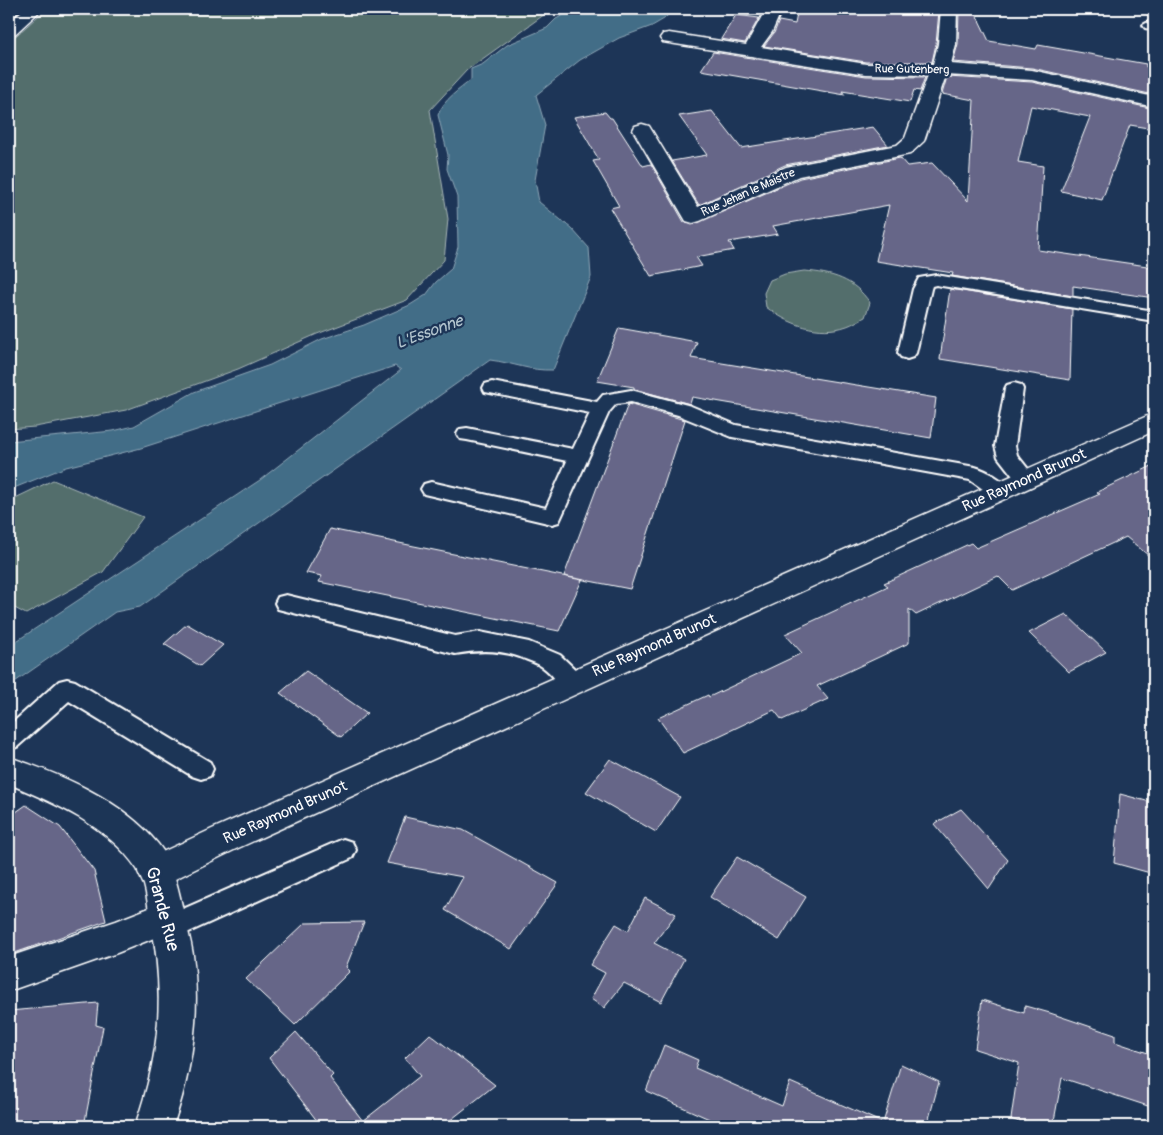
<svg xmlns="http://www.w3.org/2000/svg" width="1163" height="1135" font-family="Pangolin,sans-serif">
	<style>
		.green { fill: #526e6c; stroke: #a8b6b6 }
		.water { fill: #426d87; stroke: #8ea7b7 }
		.building { fill: #668; stroke: #fff }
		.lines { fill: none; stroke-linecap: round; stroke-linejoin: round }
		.service-casing { stroke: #fff; stroke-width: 4 }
		.minor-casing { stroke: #fff; stroke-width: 3 }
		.tertiary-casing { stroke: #fff; stroke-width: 3 }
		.service { fill: #1d3557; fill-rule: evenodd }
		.minor { fill: #1d3557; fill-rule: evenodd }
		.tertiary { fill: #1d3557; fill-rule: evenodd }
		.labels { text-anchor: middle; stroke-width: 4.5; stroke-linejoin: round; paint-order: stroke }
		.far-street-label { font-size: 12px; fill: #fff; stroke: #1d3557 }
		.street-label { font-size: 15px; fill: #fff; stroke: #1d3557 }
		.water-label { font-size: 16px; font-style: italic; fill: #b3c5cf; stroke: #1d3557 }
		.near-street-label { font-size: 18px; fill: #fff; stroke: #1d3557 }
	</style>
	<rect width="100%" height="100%" fill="#1d3557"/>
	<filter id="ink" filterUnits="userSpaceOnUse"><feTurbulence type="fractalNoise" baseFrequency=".02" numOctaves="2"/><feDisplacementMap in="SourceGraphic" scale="10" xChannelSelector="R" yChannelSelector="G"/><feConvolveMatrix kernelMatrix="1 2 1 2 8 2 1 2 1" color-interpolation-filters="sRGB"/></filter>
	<g filter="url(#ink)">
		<g class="green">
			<polygon points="46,9 552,9 467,70 430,110 448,219 444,260 407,300 317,334 238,369 126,410 35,427 9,429 9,42"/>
			<path d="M804 271C832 273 854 279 870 303L865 317C859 320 853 324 847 326 819 336 788 324 766 307L764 293 770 280 785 274Z"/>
			<polygon points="53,480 143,517 103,572 26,614 9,605 9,501"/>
		</g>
		<path class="water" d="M574 9H674L664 19 652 26 619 38 580 60 536 95 545 125 535 180 539 202 572 229 589 248 591 277 553 370C529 371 514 363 490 360L140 607 115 612 9 686V646L260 480 401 370 395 366 141 448 66 467 9 490V441L113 431 134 426 194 392 270 365 322 339 364 325 410 305 426 295 436 282 451 269 458 247 457 197 447 169 448 155 438 115C444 99 459 90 471 80V69L483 64 507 45 547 28 556 19Z"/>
		<g class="building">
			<polygon points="798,9 919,9 918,11 939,11 936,44 932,62 866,62 764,46 774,33 779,21 795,24"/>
			<polygon points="959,12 975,12 989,41 1036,49 1038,45 1146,64 1146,67 1154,68 1154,95 1032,68 953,62 958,44"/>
			<polygon points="736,15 759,18 745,43 721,39"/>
			<polygon points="713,52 866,76 925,77 920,91 914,90 910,102 842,91 845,95 701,70"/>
			<polygon points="947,77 1032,82 1154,109 1154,129 1130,125 1102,200 1061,191 1090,117 1031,106 1018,162 1043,166 1038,250 1154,267 1154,298 1073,286 1073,296 952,276 953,273 876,261 889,205 773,226 778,234 729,242 734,250 696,257 702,266 651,276 610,208 619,206 593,161 599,160 574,117 605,112 610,118 612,118 643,166 651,164 684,222 692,225 800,178 900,158 907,166 932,163 968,201 974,100 942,94"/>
			<polygon points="712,111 741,148 873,127 888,145 785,165 699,205 672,161 707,155 679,116"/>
			<polygon points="950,289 1072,309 1070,380 940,359"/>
			<polygon points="619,328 697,342 691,358 936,398 931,438 692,397 690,404 634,389 634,387 597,381"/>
			<polygon points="628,404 685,420 630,589 564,576"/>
			<polygon points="1154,465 1154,560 1126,537 1012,590 998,576 916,615 909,609 909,643 817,686 828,699 782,720 774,710 683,753 658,718 708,695 709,697 802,653 785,634 888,586 884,583 971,543 976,548 1100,494 1097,492"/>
			<polygon points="330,529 582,580 559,631 319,582 322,576 306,573"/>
			<polygon points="1066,614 1106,652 1069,672 1029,633"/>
			<polygon points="187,624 223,645 200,666 164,644"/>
			<polygon points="306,671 367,713 341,737 280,693"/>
			<polygon points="610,759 680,797 656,832 586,792"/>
			<polygon points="1120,794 1154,803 1154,874 1114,863"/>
			<polygon points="26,805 60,827 94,871 106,921 9,955 9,817"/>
			<polygon points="961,809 1008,860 989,889 934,824"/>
			<polygon points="405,817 463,830 558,883 511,949 445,910 463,877 387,863"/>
			<polygon points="737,857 806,897 779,940 710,897"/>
			<polygon points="645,898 676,914 654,943 684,959 661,1002 624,983 604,1008 591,999 605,973 590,965 616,924 628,931"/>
			<polygon points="364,922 346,967 350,971 295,1025 246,979 305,923"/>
			<polygon points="982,1000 1024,1013 1025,1006 1050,1013 1115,1035 1115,1042 1154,1055 1154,1108 1062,1078 1053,1126 1030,1126 1011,1119 1019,1063 975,1049"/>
			<polygon points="98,1003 96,1025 103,1027 84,1126 9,1126 9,1011"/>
			<polygon points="296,1032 333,1075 330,1078 363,1121 420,1076 405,1058 430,1034 495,1085 443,1126 321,1126 269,1058"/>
			<polygon points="664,1045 698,1060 695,1068 782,1106 790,1082 883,1123 901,1064 939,1082 927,1126 725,1126 646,1091"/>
		</g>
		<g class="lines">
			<g class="service-casing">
				<g id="service">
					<polygon points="1150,21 1154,22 1154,30 1145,28 1143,25"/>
					<polygon points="936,275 1154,311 1154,321 936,285 932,286 931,289 916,353 913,357 907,359 901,357 898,353 913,289 919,278"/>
					<path d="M492 382 597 402 603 395 631 390 691 406 736 425 975 467C986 470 1004 480 1010 490L1007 495C993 499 981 487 970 480L732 437 678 415 631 402 616 404 609 412 559 522 552 524 424 494 421 489 424 484 431 482 546 508 567 461 467 440 460 439 457 434 460 429 467 428 573 449 590 413 485 392 483 388 485 384Z"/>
					<polygon points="1014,383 1021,385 1023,389 1015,446 1017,455 1036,479 1033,484 1026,486 1019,484 998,457 995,446 1005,389 1007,385"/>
					<path d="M286 595 455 636 480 632 529 642 560 655 581 675 584 682 581 689C561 695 558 678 544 668 538 663 527 660 520 657 498 649 477 650 455 654L278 609 275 603 278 597Z"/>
					<polygon points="67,679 75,681 210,762 213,769 210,776 201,779 192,776 69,701 17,747 9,750 9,726 59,681"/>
					<polygon points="343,839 352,842 356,850 352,858 178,937 169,940 160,937 156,928 160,919"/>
				</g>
			</g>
			<g class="minor-casing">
				<g id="minor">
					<polygon points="766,9 782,9 772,32 761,47 866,64 933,64 938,44 941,9 957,9 956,44 951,64 1032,70 1154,97 1154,107 1032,80 946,75 924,141 910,154 799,176 700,221 693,223 686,221 633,130 635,126 642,124 649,126 698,207 786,167 897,145 905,138 928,75 866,74 669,43 663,42 660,38 663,34 669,33 746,45"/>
					<polygon points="1154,413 1154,431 236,849 167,883 155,887 143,883 138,872 143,861 212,829"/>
					<polygon points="167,901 179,906 184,917 179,928 117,953 9,991 9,957 116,921"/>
				</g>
			</g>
			<g class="tertiary-casing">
				<g id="tertiary">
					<polygon points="24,9 42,9 15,34 9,35 9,22"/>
					<path d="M9 757C62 775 121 799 158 844 173 862 178 888 183 910 186 925 191 940 193 955 201 1013 192 1071 173 1126H135C161 1052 165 993 150 916 147 901 146 882 137 869 108 826 55 803 9 784Z"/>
				</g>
			</g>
			<use href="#service" class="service"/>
			<use href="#minor" class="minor"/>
			<use href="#tertiary" class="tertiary"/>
		</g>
	</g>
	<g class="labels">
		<g class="far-street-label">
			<text transform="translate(912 69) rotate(1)" y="4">Rue Gutenberg</text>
			<text transform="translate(748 192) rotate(-24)" y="4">Rue Jehan le Maistre</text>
		</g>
		<g class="street-label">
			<text transform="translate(1024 480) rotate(-24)" y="5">Rue Raymond Brunot</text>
			<text transform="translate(654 645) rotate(-24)" y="5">Rue Raymond Brunot</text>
			<text transform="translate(285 812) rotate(-24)" y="5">Rue Raymond Brunot</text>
		</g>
		<g class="water-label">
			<text transform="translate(429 331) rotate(-20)" y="6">L'Essonne</text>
		</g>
		<g class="near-street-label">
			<text transform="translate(163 909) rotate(75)" y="6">Grande Rue</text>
		</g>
	</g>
	<rect width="1163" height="1135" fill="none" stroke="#1d3557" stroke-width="30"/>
	<rect x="15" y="15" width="1133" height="1105" fill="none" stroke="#fff" stroke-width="2" filter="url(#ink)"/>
</svg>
